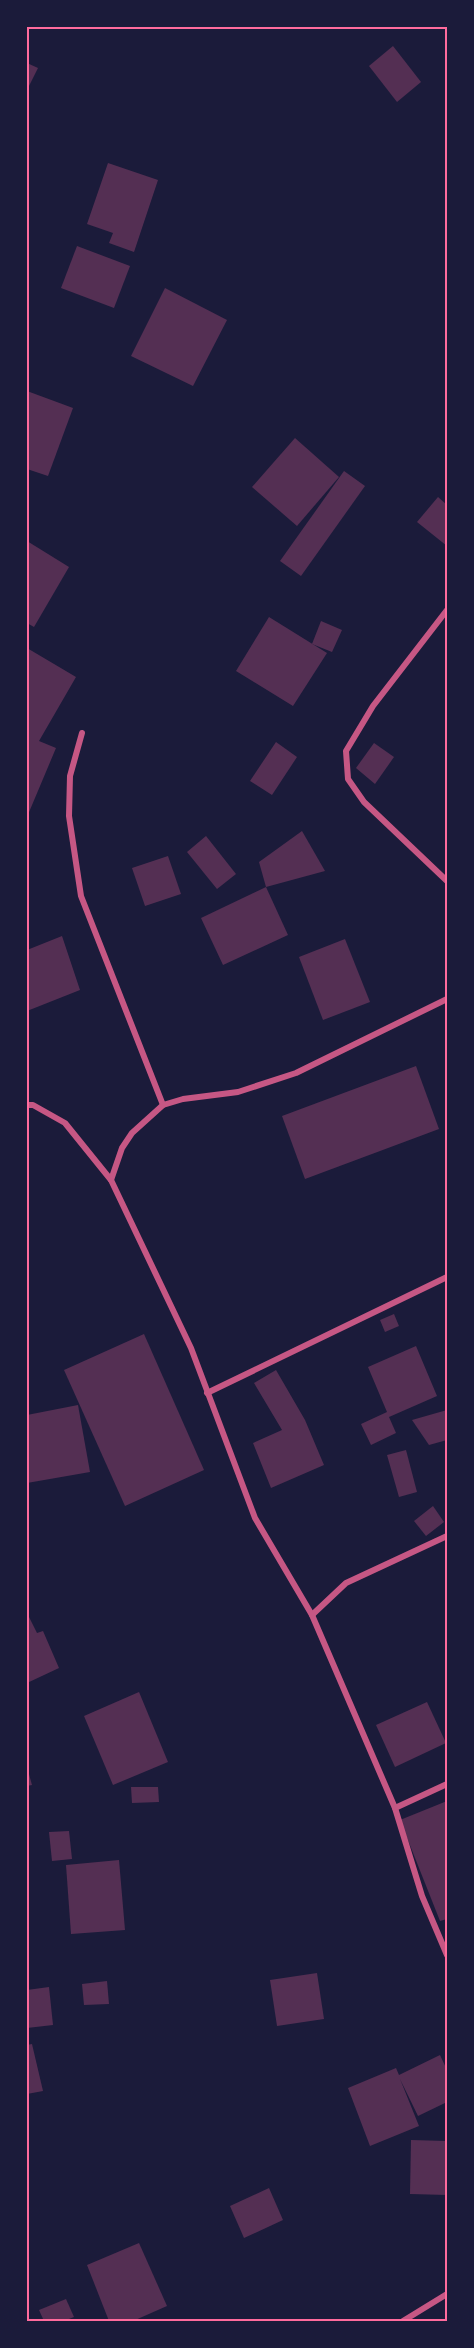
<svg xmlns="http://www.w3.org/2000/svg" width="474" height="2348" font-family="'PT Serif',serif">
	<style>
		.building { fill: #542f53 }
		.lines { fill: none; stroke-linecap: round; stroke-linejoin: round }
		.minor { stroke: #c65784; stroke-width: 6 }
		.neatline { fill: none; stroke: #ff6b9d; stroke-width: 2 }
	</style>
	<rect width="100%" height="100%" fill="#1b1b3a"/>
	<g class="building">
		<polygon points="393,46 421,82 397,102 369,66"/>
		<polygon points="27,63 38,68 27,90"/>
		<polygon points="108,163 158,180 134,252 109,243 113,233 87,224"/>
		<polygon points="77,246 130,266 114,308 61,288"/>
		<polygon points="165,288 227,320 193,386 131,356"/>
		<polygon points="27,391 73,408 48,476 27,469"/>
		<polygon points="295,438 339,477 297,526 252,487"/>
		<polygon points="344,471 365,486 301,576 280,561"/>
		<polygon points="438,497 447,505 447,546 417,522"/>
		<polygon points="27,541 69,567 34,627 27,623"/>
		<polygon points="269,617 327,653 293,706 236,671"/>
		<polygon points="321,621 342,630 332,652 312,644"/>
		<polygon points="27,648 76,677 39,741 56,748 27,817"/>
		<polygon points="276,742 297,757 272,795 250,781"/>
		<polygon points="374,743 394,757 375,784 356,768"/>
		<polygon points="302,831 325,871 266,887 259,862"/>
		<polygon points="206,836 236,874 217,889 187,852"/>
		<polygon points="168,856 181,894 145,906 132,868"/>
		<polygon points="266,887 288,935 223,965 201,918"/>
		<polygon points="62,936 80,990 27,1011 27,950"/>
		<polygon points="345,939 370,1002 323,1020 299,957"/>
		<polygon points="416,1066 439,1129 305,1179 282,1116"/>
		<polygon points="394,1314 399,1326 385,1332 380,1320"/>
		<polygon points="144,1334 204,1470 125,1506 64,1370"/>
		<polygon points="416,1346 437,1396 389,1417 396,1433 371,1445 361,1424 387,1412 368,1367"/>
		<polygon points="276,1370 305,1420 324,1465 271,1488 253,1443 282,1430 254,1383"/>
		<polygon points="78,1405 90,1472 27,1483 27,1415"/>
		<polygon points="447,1410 447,1440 429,1445 412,1420"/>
		<polygon points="406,1450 417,1492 399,1497 387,1455"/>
		<polygon points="433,1506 444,1522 426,1536 414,1521"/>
		<polygon points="27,1613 37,1633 43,1631 59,1668 27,1683"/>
		<polygon points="139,1692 168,1762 113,1785 84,1716"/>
		<polygon points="427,1702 446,1743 395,1767 376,1725"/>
		<polygon points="27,1767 32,1785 27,1786"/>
		<polygon points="131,1787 158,1787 159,1802 132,1803"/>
		<polygon points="447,1801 447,1919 440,1921 400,1820"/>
		<polygon points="69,1831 72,1859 52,1861 49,1832"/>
		<polygon points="119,1860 125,1930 71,1934 66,1865"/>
		<polygon points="317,1973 324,2019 277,2026 270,1980"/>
		<polygon points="107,1981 109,2004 84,2005 82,1984"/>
		<polygon points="49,1987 53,2025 27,2028 27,1990"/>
		<polygon points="32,2044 43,2091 27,2094 27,2045"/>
		<polygon points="440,2055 447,2070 447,2102 418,2116 400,2079 419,2126 370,2146 348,2088 396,2068 399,2075"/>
		<polygon points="411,2140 447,2141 447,2195 410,2194"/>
		<polygon points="269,2188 283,2220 244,2238 230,2206"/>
		<polygon points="139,2243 167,2306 133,2321 109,2321 87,2265"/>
		<polygon points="66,2299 74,2317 64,2321 44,2321 39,2310"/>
	</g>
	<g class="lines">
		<g class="minor">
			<polyline points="447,610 373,706 346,751 348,779 364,802 447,881"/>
			<polyline points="82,733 70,776 69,816 81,896 163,1105"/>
			<polyline points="27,1105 33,1105 65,1123 111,1180 191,1348 255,1518 312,1615 395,1808 422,1896 447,1955"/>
			<polyline points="111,1180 122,1148 132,1133 163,1105 183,1099 238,1092 296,1073 447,999"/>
			<polyline points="207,1393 447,1277"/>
			<polyline points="312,1615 346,1583 447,1536"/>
			<polyline points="395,1808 447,1784"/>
			<polyline points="403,2321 447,2294"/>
		</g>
	</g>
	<rect width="474" height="2348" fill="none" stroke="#1b1b3a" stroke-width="57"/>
	<rect x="28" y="28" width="418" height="2292" class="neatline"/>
</svg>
